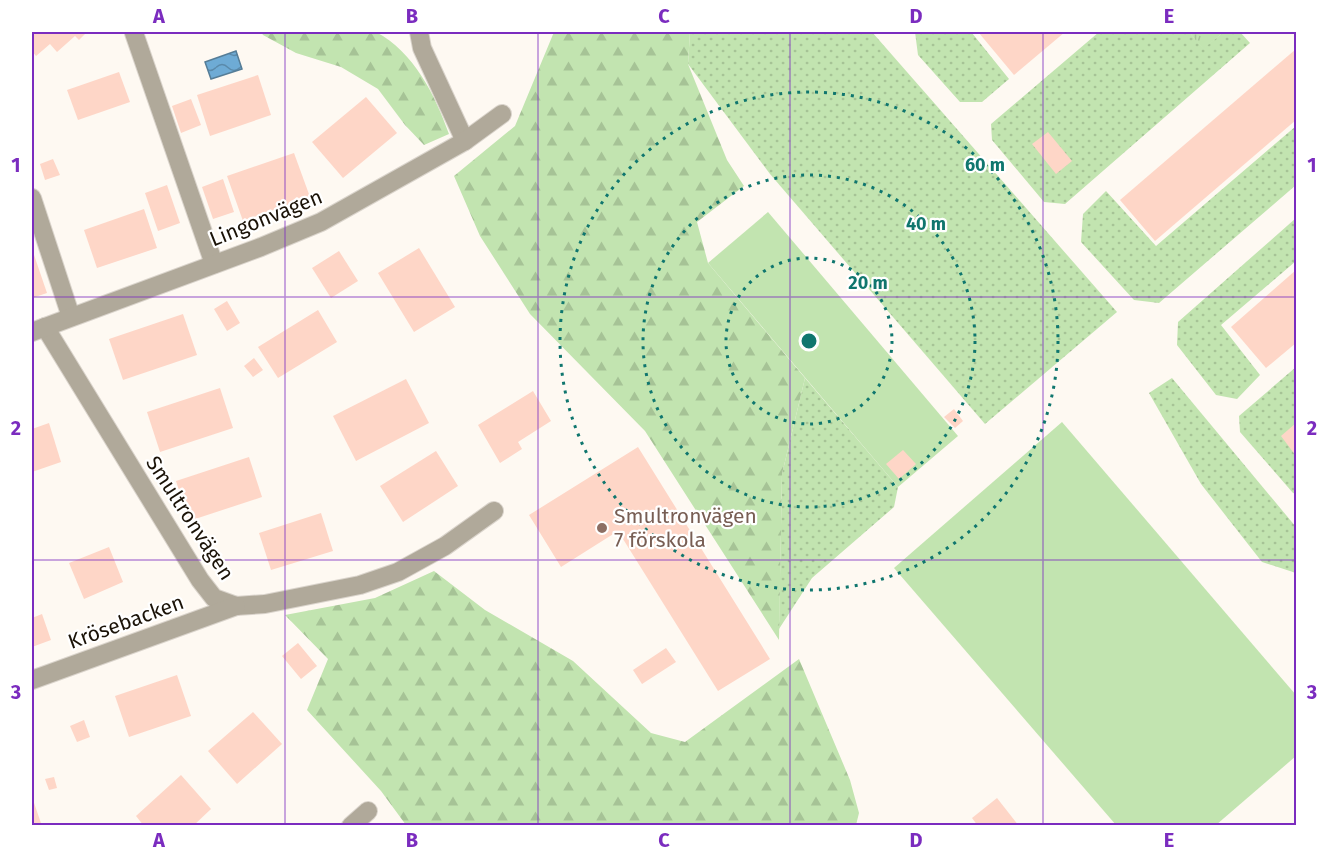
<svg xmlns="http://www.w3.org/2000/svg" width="1328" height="857" font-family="'Fira Sans',sans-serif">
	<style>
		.grass { fill: url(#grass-dots) }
		.forest { fill: url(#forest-firs) }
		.park { fill: url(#park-tufts) }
		.pitch { fill: #c2e4b0 }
		.water { fill: url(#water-waves); stroke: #557d97; stroke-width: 1.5 }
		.building { fill: #fed6c7 }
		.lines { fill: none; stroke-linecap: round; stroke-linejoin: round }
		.minor-casing { stroke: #dad4cc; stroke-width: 20 }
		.minor { stroke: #b0a99a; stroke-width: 18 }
		.grid { fill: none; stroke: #7b2cbf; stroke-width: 1.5; stroke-opacity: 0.55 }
		.ring { fill: none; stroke: #0f766e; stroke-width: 3; stroke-dasharray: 3 6 }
		.education-dot { fill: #8d6e63; stroke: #fff; stroke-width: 2 }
		.labels { text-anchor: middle; stroke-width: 4.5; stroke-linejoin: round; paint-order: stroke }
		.street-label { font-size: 21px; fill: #1a1207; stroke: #fff }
		.education-label { font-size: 21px; fill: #785e54; stroke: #fff; text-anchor: start }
		.centre { fill: #0f766e; stroke: #fff; stroke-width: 3 }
		.ring-label { font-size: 18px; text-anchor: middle; font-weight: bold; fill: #0f766e; stroke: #fff; stroke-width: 4.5; stroke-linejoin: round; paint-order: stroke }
		.neatline { fill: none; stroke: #7b2cbf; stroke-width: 2 }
		.grid-label { font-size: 20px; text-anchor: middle; font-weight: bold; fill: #7b2cbf }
	</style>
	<defs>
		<pattern id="grass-dots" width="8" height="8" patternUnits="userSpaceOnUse" patternTransform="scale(1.5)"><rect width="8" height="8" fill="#c2e4b0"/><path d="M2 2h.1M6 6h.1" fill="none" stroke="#a6c396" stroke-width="1.8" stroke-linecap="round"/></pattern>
		<pattern id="forest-firs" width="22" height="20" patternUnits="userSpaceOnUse" patternTransform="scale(1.5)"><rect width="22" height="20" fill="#c2e4b0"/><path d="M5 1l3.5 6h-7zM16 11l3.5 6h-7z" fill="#a6c396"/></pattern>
		<pattern id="park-tufts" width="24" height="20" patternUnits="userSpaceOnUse" patternTransform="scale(1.5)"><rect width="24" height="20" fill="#c2e4b0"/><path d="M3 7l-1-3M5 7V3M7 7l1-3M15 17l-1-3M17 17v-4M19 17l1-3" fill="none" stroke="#a6c396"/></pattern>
		<pattern id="water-waves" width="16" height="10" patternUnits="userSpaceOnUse" patternTransform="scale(1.5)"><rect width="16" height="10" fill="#6eabd5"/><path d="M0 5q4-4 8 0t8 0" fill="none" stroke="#5a8aab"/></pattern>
	</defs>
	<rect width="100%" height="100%" fill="#fef9f2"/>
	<g class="grass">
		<polygon points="690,32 872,32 1117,312 985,424 770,174 688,64"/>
		<polygon points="915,32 973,32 972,33 1009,79 982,102 960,102 918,55"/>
		<polygon points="1099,32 1189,32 1203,48 1224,32 1240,32 1250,43 1065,204 1044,202 992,140 991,124"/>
		<polygon points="1296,126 1296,185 1159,303 1134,300 1081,242 1083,214 1106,191 1156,246"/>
		<polygon points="1296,218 1296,261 1221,325 1260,375 1237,399 1216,395 1177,345 1178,322"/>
		<polygon points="1296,367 1296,494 1293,493 1240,432 1239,416"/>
		<polygon points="805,378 898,487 894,507 812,578 779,629 782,474"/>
		<polygon points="1172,378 1296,527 1296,573 1262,562 1201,484 1149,393"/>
	</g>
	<g class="forest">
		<path d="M261 32H376C414 52 435 95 449 134L424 145 405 125 378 89 341 67 296 53 263 35Z"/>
		<polygon points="554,32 690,32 688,64 727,160 744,186 697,222 708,263 805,378 782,474 779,640 645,431 530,314 480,236 454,176 515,126"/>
		<polygon points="434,571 485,610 573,661 651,733 685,742 799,659 850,780 859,813 856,825 406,825 381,791 307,710 328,659 285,615 375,598"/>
	</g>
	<polygon class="park" points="1189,32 1224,32 1203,49"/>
	<g class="pitch">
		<polygon points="768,212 958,436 898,487 708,263"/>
		<polygon points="1062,422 1296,695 1296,756 1216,825 1116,825 894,568"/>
	</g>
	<polygon class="water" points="236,51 242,69 211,79 205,62"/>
	<g class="building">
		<polygon points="32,32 87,32 79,40 75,36 57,52 50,44 36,56 32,51"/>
		<polygon points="981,32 1065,32 1014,75 979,33"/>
		<polygon points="1296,49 1296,120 1155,241 1120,200"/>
		<polygon points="119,72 130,102 78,120 67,90"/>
		<polygon points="258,75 271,115 210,136 197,95"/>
		<polygon points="366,97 397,133 343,178 312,142"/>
		<polygon points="191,99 201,125 181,133 172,106"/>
		<polygon points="1048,132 1072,161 1056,174 1032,144"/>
		<polygon points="294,153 310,197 243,221 227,176"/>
		<polygon points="53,159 60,175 45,180 40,164"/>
		<polygon points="223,179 234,212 213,219 202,187"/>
		<polygon points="167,185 180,223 158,231 145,193"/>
		<polygon points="144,209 157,248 97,268 84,230"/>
		<polygon points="419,248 455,307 414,332 378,273"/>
		<polygon points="32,249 47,293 32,298"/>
		<polygon points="339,251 358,281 331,298 312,268"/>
		<polygon points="1296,270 1296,343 1266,368 1231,327"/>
		<polygon points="227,301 240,323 227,331 214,309"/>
		<polygon points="318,310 337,342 278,378 258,347"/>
		<polygon points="183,314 197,355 123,380 109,339"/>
		<polygon points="254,358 263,370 253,377 244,366"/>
		<polygon points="406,379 429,423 356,461 333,416"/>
		<polygon points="220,388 233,428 160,452 147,412"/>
		<polygon points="533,391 551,421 518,442 522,449 500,463 478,425"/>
		<polygon points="954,409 963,421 955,428 944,417"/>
		<polygon points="49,423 61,462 32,472 32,429"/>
		<polygon points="1296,423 1296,456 1281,436"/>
		<polygon points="638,447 770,659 718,691 618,531 561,567 529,515"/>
		<polygon points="903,450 916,464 899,479 886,464"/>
		<polygon points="436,451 458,486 403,522 380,486"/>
		<polygon points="249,457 262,497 189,521 176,481"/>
		<polygon points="321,513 333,551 271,570 259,533"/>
		<polygon points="109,547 123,582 84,599 69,563"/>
		<polygon points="42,614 51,640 32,647 32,618"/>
		<polygon points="298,643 317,666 301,679 282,656"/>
		<polygon points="666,648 676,662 642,684 633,670"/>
		<polygon points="177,675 191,716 129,737 115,696"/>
		<polygon points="253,712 282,744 237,784 208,751"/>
		<polygon points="84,720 90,737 77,742 70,726"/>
		<polygon points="181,775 211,809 193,826 144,826 136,816"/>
		<polygon points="54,777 57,788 49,790 45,779"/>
		<polygon points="32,797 42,826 32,826"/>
		<polygon points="997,798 1019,826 978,826 972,818"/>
	</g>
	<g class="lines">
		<g class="minor-casing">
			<g id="minor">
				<polyline points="419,32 422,48 465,141"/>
				<polyline points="134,33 214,264"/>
				<polyline points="32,198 71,317"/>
				<polyline points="45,327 200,580 214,598 236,606 265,604 360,585 398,572 445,546 494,511"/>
				<polyline points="32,332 261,247 321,222 465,141 502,114"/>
				<polyline points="32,680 236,606"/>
				<polyline points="351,826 368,811"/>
			</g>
		</g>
		<use href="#minor" class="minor"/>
	</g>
	<path class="grid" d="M285 32V826M538 32V826M790 32V826M1043 32V826M32 297H1296M32 560H1296"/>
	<g class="ring">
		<circle cx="809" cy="341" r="83"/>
		<circle cx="809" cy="341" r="166"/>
		<circle cx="809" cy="341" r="249"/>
	</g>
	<circle class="education-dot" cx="602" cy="528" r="6"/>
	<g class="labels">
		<g class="street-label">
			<text transform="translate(266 218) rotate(-22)" y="7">Lingonvägen</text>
			<text transform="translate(190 518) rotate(57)" y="7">Smultronvägen</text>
			<text transform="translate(126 622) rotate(-20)" y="7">Krösebacken</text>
		</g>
		<g class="education-label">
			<text x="614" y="523">Smultronvägen<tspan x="614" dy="24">7 förskola</tspan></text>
		</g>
	</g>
	<circle cx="809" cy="341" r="9" class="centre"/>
	<g class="ring-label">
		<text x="985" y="171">60 m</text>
		<text x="926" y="230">40 m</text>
		<text x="868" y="289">20 m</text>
	</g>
	<rect width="1328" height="857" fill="none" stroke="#ffffff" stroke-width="66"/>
	<rect x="33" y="33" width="1262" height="791" class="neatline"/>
	<g class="grid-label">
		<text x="159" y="23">A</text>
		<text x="412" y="23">B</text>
		<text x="664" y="23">C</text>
		<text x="916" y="23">D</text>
		<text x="1169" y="23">E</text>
		<text x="16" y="172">1</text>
		<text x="1312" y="172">1</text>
		<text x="16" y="435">2</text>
		<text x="1312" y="435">2</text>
		<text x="16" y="699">3</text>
		<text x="1312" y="699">3</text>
		<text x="159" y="847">A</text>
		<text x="412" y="847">B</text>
		<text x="664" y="847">C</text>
		<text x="916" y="847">D</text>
		<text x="1169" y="847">E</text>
	</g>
</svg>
